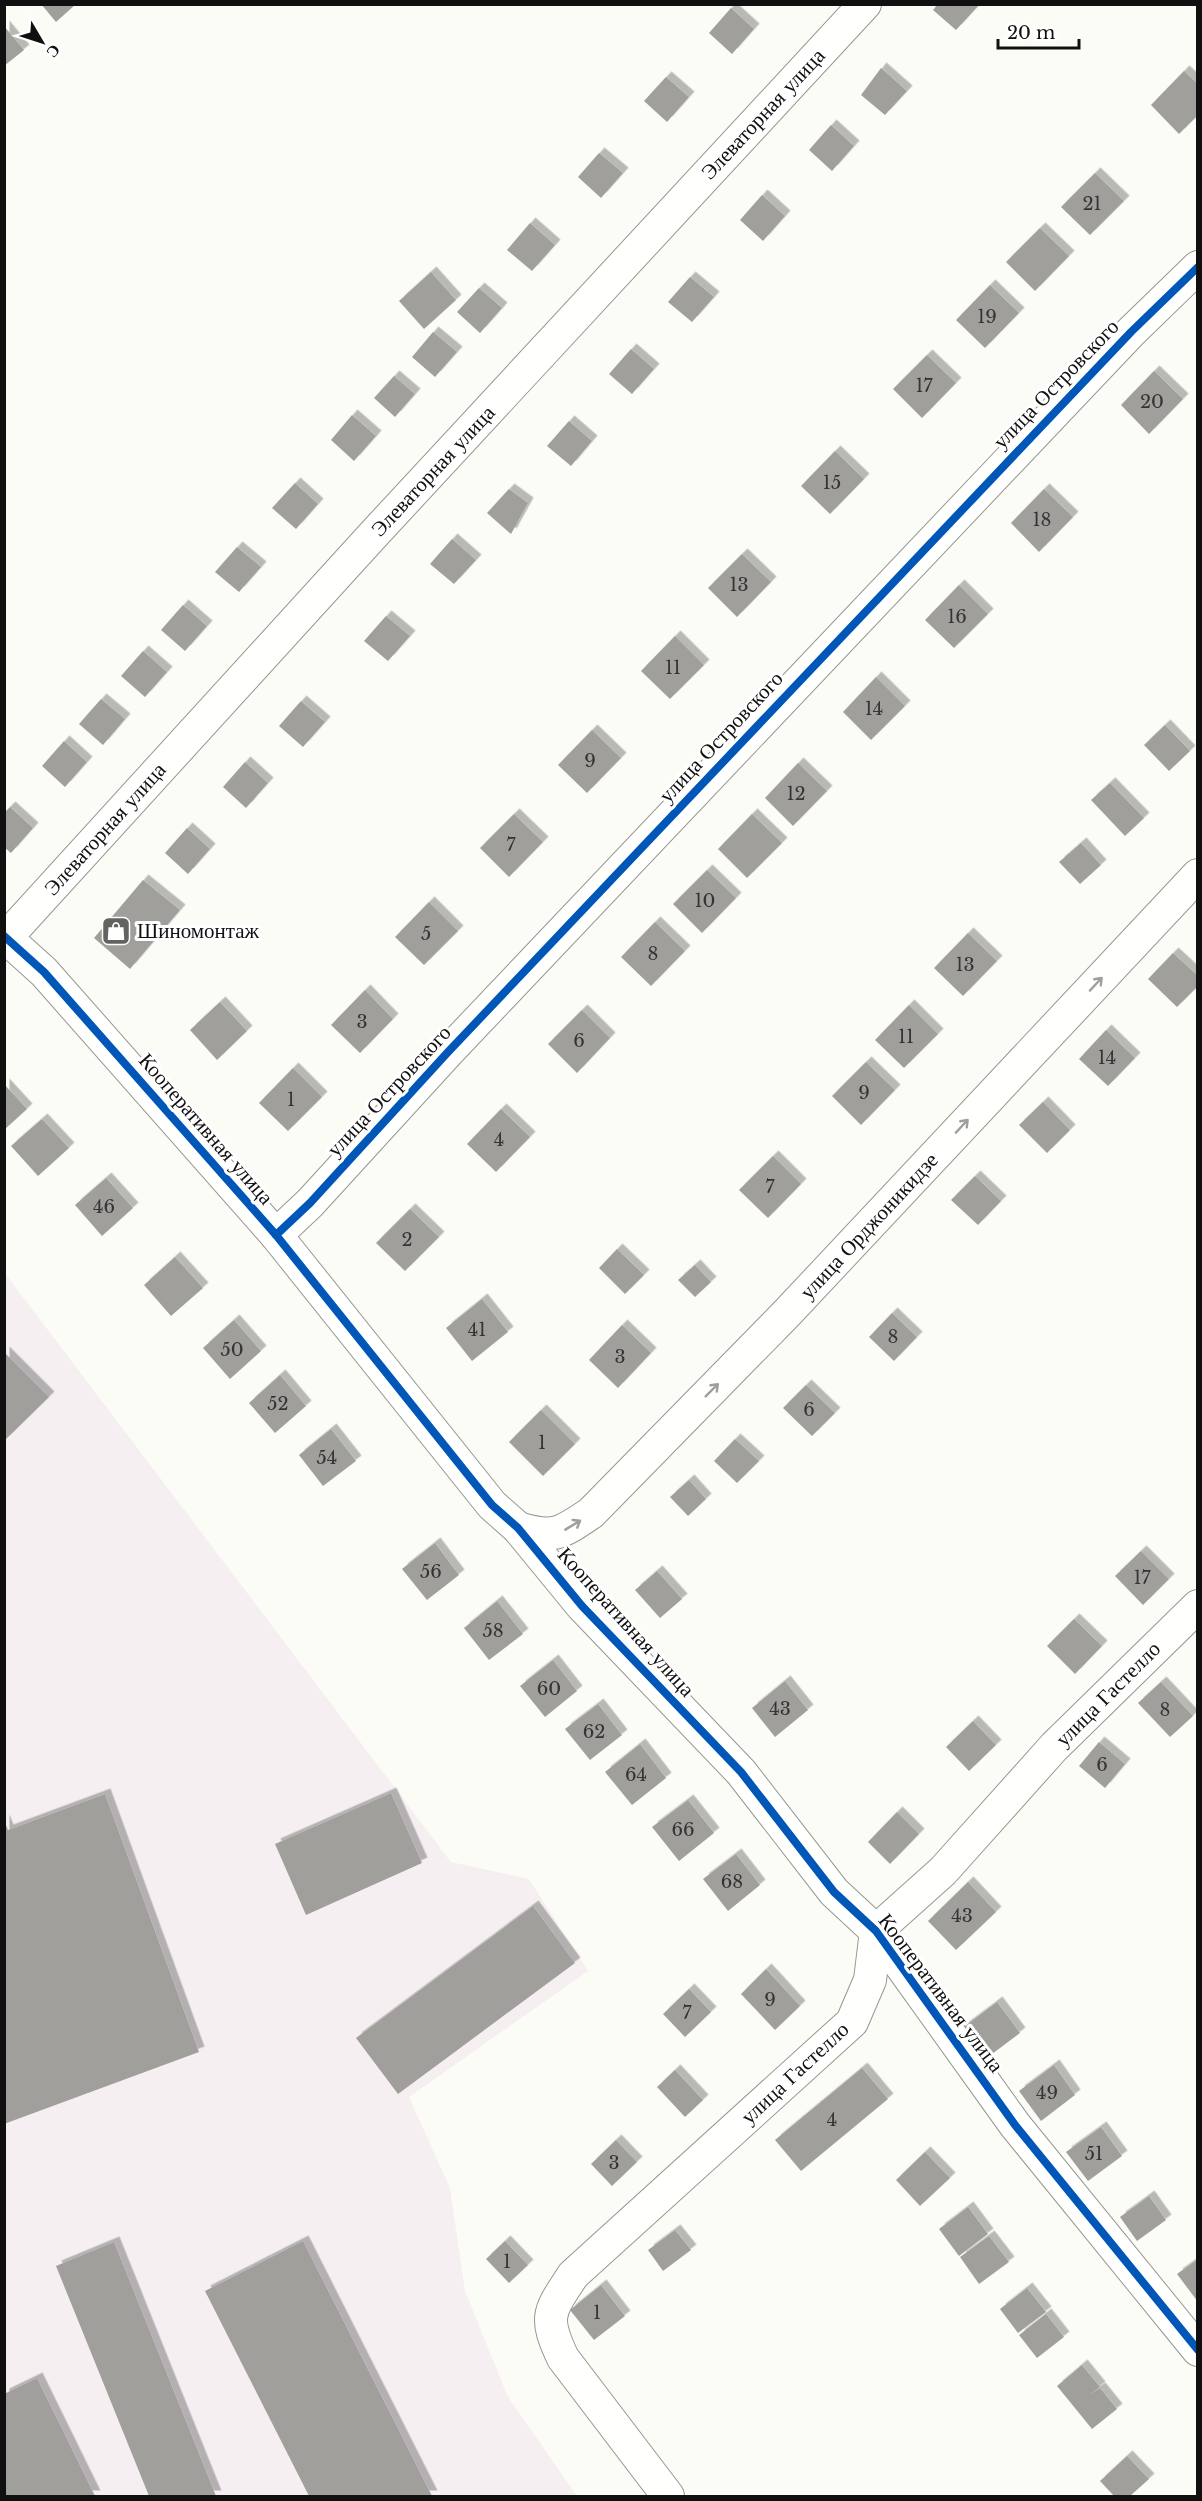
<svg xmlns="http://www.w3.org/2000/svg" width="1202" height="2501" font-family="'Libre Baskerville',serif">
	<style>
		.industrial { fill: #f5eff2 }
		.building { fill: #a09f9b; filter: url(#shadow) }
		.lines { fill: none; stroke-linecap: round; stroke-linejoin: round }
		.minor-casing { stroke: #969694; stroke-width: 34 }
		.minor { stroke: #fffffe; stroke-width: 32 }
		.cycleway-casing { stroke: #fff; stroke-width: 11 }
		.cycleway { stroke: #0057b8; stroke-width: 8 }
		.oneway { stroke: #9f9f9f }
		.labels { text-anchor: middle; stroke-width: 6; stroke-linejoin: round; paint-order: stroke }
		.number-label { font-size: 18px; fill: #343433 }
		.street-label { font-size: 21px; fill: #101010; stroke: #fff }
		.poi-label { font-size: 21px; fill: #101010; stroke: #fff; text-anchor: start }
	</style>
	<defs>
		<filter id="shadow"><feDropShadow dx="5.5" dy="-5.5" stdDeviation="0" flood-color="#0004"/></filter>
	</defs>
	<rect width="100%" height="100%" fill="#fcfcf6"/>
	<polygon class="industrial" points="4,1272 451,1862 529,1879 588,1971 409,2097 450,2188 465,2291 508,2397 577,2496 5,2496"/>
	<g class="building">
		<polygon points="41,4 76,4 56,22"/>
		<polygon points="937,5 977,5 978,6 956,30 933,10"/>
		<polygon points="731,8 754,29 732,54 709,33"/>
		<polygon points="4,26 24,50 4,66"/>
		<polygon points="881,68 907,91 885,115 861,95"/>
		<polygon points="1184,71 1198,84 1198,115 1179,134 1151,105"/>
		<polygon points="666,77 689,97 667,122 644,101"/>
		<polygon points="831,125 854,146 832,171 809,150"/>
		<polygon points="599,153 623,173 601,198 578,177"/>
		<polygon points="1095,173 1124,201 1090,235 1061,207"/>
		<polygon points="762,195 785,216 763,241 740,220"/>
		<polygon points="530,223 555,245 532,271 507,250"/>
		<polygon points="1040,228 1069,256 1035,291 1006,262"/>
		<polygon points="431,272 456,300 424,329 399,301"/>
		<polygon points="690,277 714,297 692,322 668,302"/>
		<polygon points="990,285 1019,313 985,348 956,320"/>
		<polygon points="479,288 502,308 480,333 457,312"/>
		<polygon points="433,332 457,352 435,377 412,357"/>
		<polygon points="631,349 654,369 632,394 609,374"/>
		<polygon points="927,355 956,383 922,418 893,389"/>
		<polygon points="1154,371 1183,399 1149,434 1121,405"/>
		<polygon points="394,376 415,394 395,417 374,398"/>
		<polygon points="352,415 376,436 354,461 331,440"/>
		<polygon points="569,421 592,441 571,466 547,446"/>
		<polygon points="835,451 864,479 830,514 801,486"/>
		<polygon points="295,483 318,504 296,529 272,508"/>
		<polygon points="509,489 528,503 511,534 487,513"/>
		<polygon points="1044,489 1073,517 1039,552 1011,523"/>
		<polygon points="452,539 476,560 454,584 430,564"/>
		<polygon points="237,547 261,567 239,592 215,572"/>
		<polygon points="742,554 771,582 737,617 708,588"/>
		<polygon points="959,585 988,614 954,648 925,620"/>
		<polygon points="183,605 207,626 185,651 161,630"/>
		<polygon points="386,616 410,636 388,661 364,641"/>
		<polygon points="675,636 704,665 670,699 641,671"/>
		<polygon points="143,651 167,672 145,697 121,676"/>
		<polygon points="876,677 905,706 871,740 843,712"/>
		<polygon points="101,699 125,719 103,745 79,724"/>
		<polygon points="301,701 325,722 303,747 279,726"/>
		<polygon points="1165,725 1190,751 1169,771 1144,745"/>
		<polygon points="592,730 621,758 587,793 558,765"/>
		<polygon points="64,741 87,762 65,787 42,766"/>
		<polygon points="245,762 268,783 246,808 223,787"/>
		<polygon points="798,763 827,791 793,826 765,798"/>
		<polygon points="1110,783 1144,818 1125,836 1091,800"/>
		<polygon points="10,807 33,828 11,853 4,847 4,813"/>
		<polygon points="514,814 543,842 509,877 480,848"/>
		<polygon points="752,814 782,843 747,878 718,849"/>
		<polygon points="187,828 210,849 188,874 165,853"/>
		<polygon points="1081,843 1101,865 1080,884 1059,862"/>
		<polygon points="707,870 736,898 702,933 673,904"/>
		<polygon points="143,880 180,910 130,969 94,938"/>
		<polygon points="429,902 458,931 424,965 395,937"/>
		<polygon points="655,922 685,951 651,986 621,957"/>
		<polygon points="968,933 997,961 963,996 934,968"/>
		<polygon points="1173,953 1198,976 1198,986 1177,1007 1148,979"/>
		<polygon points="365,990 393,1019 360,1053 331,1025"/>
		<polygon points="220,1002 247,1031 217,1060 190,1030"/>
		<polygon points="909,1005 938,1034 904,1068 875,1040"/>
		<polygon points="582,1010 610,1038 577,1073 548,1044"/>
		<polygon points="1106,1030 1135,1058 1108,1086 1079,1059"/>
		<polygon points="866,1062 895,1090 861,1125 832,1096"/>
		<polygon points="293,1068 322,1097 288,1131 259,1103"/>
		<polygon points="4,1084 27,1109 4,1130"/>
		<polygon points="1043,1102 1070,1130 1047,1153 1019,1125"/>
		<polygon points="501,1109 530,1137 496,1172 467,1144"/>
		<polygon points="42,1119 69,1148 38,1176 11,1146"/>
		<polygon points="773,1156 801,1184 768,1218 739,1190"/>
		<polygon points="975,1176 1001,1201 978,1225 951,1200"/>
		<polygon points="106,1178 133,1208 102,1236 75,1205"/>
		<polygon points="410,1209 439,1237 405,1271 376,1243"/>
		<polygon points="617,1249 644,1275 625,1294 599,1268"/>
		<polygon points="175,1257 203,1288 171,1316 144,1285"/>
		<polygon points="695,1265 711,1282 695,1297 678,1280"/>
		<polygon points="482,1299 508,1332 472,1361 446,1328"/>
		<polygon points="892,1313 917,1337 894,1361 869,1337"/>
		<polygon points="234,1320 261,1351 230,1379 203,1348"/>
		<polygon points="622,1325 651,1353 618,1388 589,1360"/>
		<polygon points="4,1352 49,1397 4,1441"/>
		<polygon points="280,1375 306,1406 275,1433 249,1403"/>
		<polygon points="806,1385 835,1413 812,1436 783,1408"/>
		<polygon points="541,1410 575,1444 543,1476 509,1442"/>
		<polygon points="331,1429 356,1461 323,1486 299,1455"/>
		<polygon points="735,1439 759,1461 737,1483 714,1461"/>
		<polygon points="689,1480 706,1499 688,1516 670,1497"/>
		<polygon points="435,1543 459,1575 427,1600 402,1569"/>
		<polygon points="1141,1551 1169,1579 1143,1605 1115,1576"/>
		<polygon points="657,1571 682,1599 660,1618 635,1590"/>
		<polygon points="497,1601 523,1634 489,1660 464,1628"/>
		<polygon points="1074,1619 1102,1646 1075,1674 1047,1646"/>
		<polygon points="553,1660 577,1691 545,1717 520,1686"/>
		<polygon points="785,1681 808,1710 775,1737 752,1708"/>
		<polygon points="1161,1682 1193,1716 1170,1737 1138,1703"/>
		<polygon points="598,1704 622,1735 590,1760 565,1729"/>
		<polygon points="973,1721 996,1745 969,1771 946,1747"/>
		<polygon points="1099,1742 1125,1764 1105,1788 1079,1766"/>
		<polygon points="640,1744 666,1778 632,1805 605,1772"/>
		<polygon points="391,1793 422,1863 306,1915 275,1844"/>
		<polygon points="105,1794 199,2052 4,2124 4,1820 8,1830"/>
		<polygon points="688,1800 714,1833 679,1861 652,1827"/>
		<polygon points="897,1812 919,1834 890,1864 868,1842"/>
		<polygon points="736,1854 760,1885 728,1911 703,1879"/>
		<polygon points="968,1882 996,1912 956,1950 928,1921"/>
		<polygon points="533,1906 575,1963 398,2094 356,2038"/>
		<polygon points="766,1969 800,2006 775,2030 741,1994"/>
		<polygon points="689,1989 711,2012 685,2037 663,2014"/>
		<polygon points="997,2002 1020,2033 984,2060 961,2029"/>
		<polygon points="1054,2065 1075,2095 1041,2121 1019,2091"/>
		<polygon points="862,2068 888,2099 801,2171 775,2140"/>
		<polygon points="675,2070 703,2100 685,2117 657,2087"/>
		<polygon points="1101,2127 1122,2156 1088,2181 1066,2152"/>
		<polygon points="616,2140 637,2162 612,2186 591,2164"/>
		<polygon points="925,2152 950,2178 920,2206 896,2180"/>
		<polygon points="1149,2196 1166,2220 1137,2241 1120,2217"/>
		<polygon points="968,2207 988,2234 959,2256 939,2229"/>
		<polygon points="675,2230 691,2250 663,2271 648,2250"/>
		<polygon points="989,2236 1009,2262 979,2284 960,2257"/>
		<polygon points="303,2241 432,2496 309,2496 205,2291"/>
		<polygon points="505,2241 528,2265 509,2283 486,2259"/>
		<polygon points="114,2242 216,2496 149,2496 56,2266"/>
		<polygon points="1198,2259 1198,2302 1177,2274"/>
		<polygon points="601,2285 625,2316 594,2340 570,2310"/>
		<polygon points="1027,2288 1046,2312 1018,2333 1000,2309"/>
		<polygon points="1046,2314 1064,2337 1037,2358 1019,2335"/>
		<polygon points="1082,2365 1100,2387 1088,2396 1100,2388 1117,2409 1092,2429 1057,2386"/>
		<polygon points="37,2378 95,2496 4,2496 4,2394"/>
		<polygon points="1127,2456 1149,2479 1130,2496 1114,2496 1100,2481"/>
	</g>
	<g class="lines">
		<g class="minor-casing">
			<g id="minor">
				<polyline points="4,936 44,972 276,1235 492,1505 518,1528 582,1606 741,1772 834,1892 876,1931 1015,2125 1198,2350"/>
				<polyline points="4,940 374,534 865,4"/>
				<polyline points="276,1235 310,1203 448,1052 1131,332 1198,267"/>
				<path d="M518 1528C554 1539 560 1534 591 1513L788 1312 1198 875"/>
				<path d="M668 2496 563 2358C543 2316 549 2312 573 2275L852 2022 870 1980 876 1931 943 1871 1054 1747 1198 1606"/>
			</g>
		</g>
		<use href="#minor" class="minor"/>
		<g class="cycleway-casing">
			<g id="cycleway">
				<polyline points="4,936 44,972 276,1235 492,1505 518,1528 582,1606 741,1772 834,1892 876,1931 1015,2125 1198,2350"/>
				<polyline points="276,1235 310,1203 448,1052 1131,332 1198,267"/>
			</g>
		</g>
		<use href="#cycleway" class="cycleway"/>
	</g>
	<defs><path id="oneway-shaft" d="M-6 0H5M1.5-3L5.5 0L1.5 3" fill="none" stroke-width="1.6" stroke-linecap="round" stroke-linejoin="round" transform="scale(1.5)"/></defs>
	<g class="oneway">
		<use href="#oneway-shaft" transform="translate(1096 984) rotate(-47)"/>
		<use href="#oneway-shaft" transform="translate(962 1126) rotate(-47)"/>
		<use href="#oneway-shaft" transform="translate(712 1390) rotate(-45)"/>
		<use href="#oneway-shaft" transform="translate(573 1525) rotate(-31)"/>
	</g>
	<defs>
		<g id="shop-square" transform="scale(1.5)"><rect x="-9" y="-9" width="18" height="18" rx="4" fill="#636360" stroke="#fff"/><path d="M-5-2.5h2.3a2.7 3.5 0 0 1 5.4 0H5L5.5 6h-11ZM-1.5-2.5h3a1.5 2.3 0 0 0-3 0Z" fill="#fff"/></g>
	</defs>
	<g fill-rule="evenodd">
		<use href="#shop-square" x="116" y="931"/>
	</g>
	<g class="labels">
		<g class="number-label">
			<text x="1092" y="210">21</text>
			<text x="987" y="323">19</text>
			<text x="924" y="392">17</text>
			<text x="1152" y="408">20</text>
			<text x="832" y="489">15</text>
			<text x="1042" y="526">18</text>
			<text x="739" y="591">13</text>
			<text x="957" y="623">16</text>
			<text x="673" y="674">11</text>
			<text x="874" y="715">14</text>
			<text x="590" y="767">9</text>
			<text x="796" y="800">12</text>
			<text x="511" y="851">7</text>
			<text x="705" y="907">10</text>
			<text x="426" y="940">5</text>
			<text x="653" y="960">8</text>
			<text x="965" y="971">13</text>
			<text x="362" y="1028">3</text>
			<text x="906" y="1043">11</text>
			<text x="579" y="1047">6</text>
			<text x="1107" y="1064">14</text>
			<text x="864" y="1099">9</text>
			<text x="291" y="1106">1</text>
			<text x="499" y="1146">4</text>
			<text x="770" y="1193">7</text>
			<text x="104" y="1213">46</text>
			<text x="407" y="1246">2</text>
			<text x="477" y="1336">41</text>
			<text x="893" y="1343">8</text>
			<text x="232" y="1356">50</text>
			<text x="620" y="1363">3</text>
			<text x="278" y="1410">52</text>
			<text x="809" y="1416">6</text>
			<text x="542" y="1449">1</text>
			<text x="327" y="1464">54</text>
			<text x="431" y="1578">56</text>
			<text x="1142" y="1584">17</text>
			<text x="493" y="1637">58</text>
			<text x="549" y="1695">60</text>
			<text x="780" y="1715">43</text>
			<text x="1165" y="1716">8</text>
			<text x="594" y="1738">62</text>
			<text x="1102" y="1771">6</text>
			<text x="636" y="1781">64</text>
			<text x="683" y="1836">66</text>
			<text x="732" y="1888">68</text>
			<text x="962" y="1922">43</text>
			<text x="770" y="2006">9</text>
			<text x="687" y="2019">7</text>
			<text x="1047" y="2099">49</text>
			<text x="832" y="2126">4</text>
			<text x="1094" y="2160">51</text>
			<text x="614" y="2169">3</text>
			<text x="507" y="2268">1</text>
			<text x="597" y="2319">1</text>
		</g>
		<g class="street-label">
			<text transform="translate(763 114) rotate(-47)" y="7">Элеваторная улица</text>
			<text transform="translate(1056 384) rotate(-46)" y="7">улица Островского</text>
			<text transform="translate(433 471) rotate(-47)" y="7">Элеваторная улица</text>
			<text transform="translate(721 737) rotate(-47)" y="7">улица Островского</text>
			<text transform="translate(105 829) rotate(-48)" y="7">Элеваторная улица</text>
			<text transform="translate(389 1091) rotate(-47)" y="7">улица Островского</text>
			<text transform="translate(206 1129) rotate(49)" y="7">Кооперативная улица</text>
			<text transform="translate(869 1226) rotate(-47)" y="7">улица Орджоникидзе</text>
			<text transform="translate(626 1622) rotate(48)" y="7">Кооперативная улица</text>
			<text transform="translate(1108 1694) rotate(-45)" y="7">улица Гастелло</text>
			<text transform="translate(941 1993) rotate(53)" y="7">Кооперативная улица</text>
			<text transform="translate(795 2073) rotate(-43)" y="7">улица Гастелло</text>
		</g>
		<g class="poi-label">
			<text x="137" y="938">Шиномонтаж</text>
		</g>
	</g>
	<rect width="1202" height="2501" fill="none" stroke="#101010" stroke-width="12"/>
	<g transform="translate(42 42) rotate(129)" stroke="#ffffff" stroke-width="4.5" paint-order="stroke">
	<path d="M0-4.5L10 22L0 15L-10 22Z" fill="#101010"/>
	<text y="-9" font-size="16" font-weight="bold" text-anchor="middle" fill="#101010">С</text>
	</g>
	<path d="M998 39v9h81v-9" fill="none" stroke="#101010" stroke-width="3"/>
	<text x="1007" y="39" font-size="18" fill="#101010" stroke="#ffffff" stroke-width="4.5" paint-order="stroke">20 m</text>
</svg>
